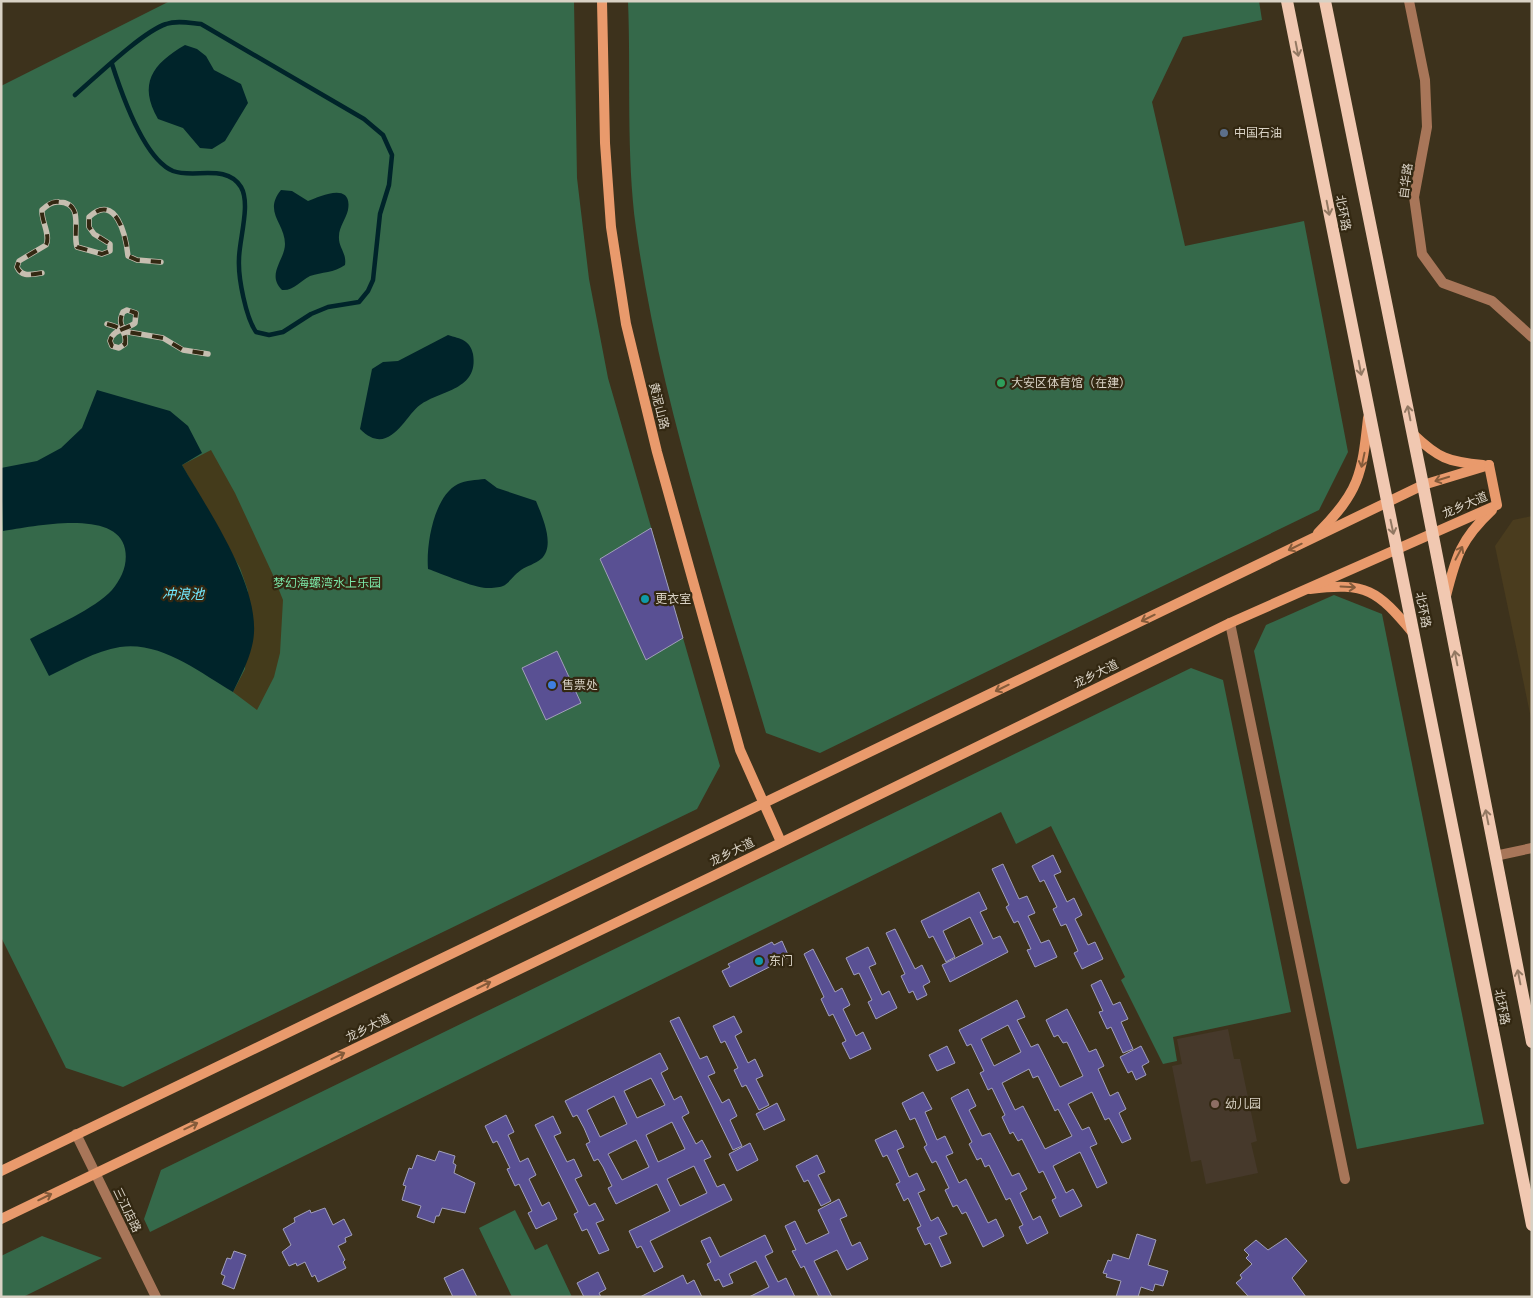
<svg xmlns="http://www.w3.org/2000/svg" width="1533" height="1298" font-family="'Asap Condensed','Noto Sans SC',sans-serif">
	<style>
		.built { fill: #4a3c1e }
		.education { fill: #46392b }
		.green { fill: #35694a }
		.sand { fill: #443b1b }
		.water { fill: #00242a }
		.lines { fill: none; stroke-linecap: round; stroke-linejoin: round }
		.stream { stroke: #00242a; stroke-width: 4.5 }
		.building { fill: #595093; stroke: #a19fba; fill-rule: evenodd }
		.minor { stroke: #a87659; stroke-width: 10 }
		.tertiary { stroke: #a87659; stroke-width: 10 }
		.secondary { stroke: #e99a6c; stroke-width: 10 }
		.primary { stroke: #f1c8b1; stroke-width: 12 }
		.rail-casing { stroke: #c6beb0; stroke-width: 5.5 }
		.rail { stroke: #332812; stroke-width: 4; stroke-dasharray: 11; stroke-linecap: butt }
		.oneway { stroke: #927862 }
		.oneway2 { stroke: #855b3a }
		.service-dot { fill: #5c6f8a; stroke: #332812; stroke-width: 2 }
		.leisure-dot { fill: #2e9e5b; stroke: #332812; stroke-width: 2 }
		.culture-dot { fill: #0f9aa8; stroke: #332812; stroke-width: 2 }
		.shop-dot { fill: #3f7fe0; stroke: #332812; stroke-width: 2 }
		.education-dot { fill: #8d6e63; stroke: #332812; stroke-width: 2 }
		.labels { text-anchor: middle; stroke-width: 4.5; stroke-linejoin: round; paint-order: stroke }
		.poi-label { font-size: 12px; fill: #d9d2c5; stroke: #332812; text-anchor: start }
		.street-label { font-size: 12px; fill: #d9d2c5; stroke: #332812 }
		.park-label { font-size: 12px; fill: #7be8a8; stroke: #332812 }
		.water-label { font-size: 14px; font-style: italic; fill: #71e6fb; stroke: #332812 }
	</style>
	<rect width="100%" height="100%" fill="#3d321c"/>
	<polygon class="built" points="1532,516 1532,723 1495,546 1513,520"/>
	<polygon class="education" points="1228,1029 1234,1059 1240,1059 1257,1141 1251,1143 1258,1173 1206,1184 1201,1160 1191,1162 1172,1066 1182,1064 1177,1039"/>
	<g class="green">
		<polygon points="170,1 574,1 577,178 589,279 608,378 720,766 697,809 123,1087 66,1068 1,937 1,86"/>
		<path d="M628 1H1259L1262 20 1183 37 1152 102 1185 246 1304 221 1348 452 1319 510 820 753 766 733C717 567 660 400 636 228 626 153 631 76 628 1Z"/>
		<polygon points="1334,595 1382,614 1484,1124 1357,1149 1254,651 1266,625"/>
		<polygon points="1191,668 1223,680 1291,1012 1173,1037 1177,1061 1163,1064 1121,980 1125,977 1051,826 1016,844 1001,812 150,1232 144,1219 161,1170"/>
		<polygon points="515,1210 535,1250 547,1244 572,1297 512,1297 479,1228"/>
		<polygon points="42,1236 102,1258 23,1297 1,1297 1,1256"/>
	</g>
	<polygon class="sand" points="211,450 235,493 273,575 283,600 280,653 274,677 257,710 233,692 245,669 248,591 240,568 182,465"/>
	<g class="water">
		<path d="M185 45 197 49 206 56 214 70 241 84 248 103 225 141 212 149 200 148 183 128 158 119C138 84 152 64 185 45Z"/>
		<path d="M281 190 292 191 308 201C320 196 353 181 348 210 346 219 339 227 339 236 338 247 347 253 345 265 334 273 322 272 310 276 300 281 294 291 282 290 266 274 285 260 285 244 285 223 263 212 281 190Z"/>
		<path d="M448 335C461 339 470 340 473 354 479 390 441 390 420 405 404 417 389 458 360 429L372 369 383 362 398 361Z"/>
		<path d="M97 390 170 411 188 426 202 453 182 465C208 510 266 593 252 646 248 663 240 677 233 692 199 672 161 641 120 647 95 651 72 665 49 676L30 639C52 627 95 609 112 590 122 578 128 564 125 549 117 508 32 527 3 531L1 468 37 461 61 448 82 428Z"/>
		<path d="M485 479 497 488 536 501C542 516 556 546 541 559 535 564 527 566 521 570 505 582 511 588 486 588 475 588 440 573 428 569 426 544 434 496 458 484 466 480 476 480 485 479Z"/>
	</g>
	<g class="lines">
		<path class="stream" d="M75 95C96 77 142 32 166 24 177 20 190 23 201 24L364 119 383 135 392 155 389 185 380 214 373 280 368 291 359 302 328 307 311 314 283 332 269 335 256 332C246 318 238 278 239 259 239 240 251 204 241 187 226 163 194 179 173 171 144 159 121 92 112 64"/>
	</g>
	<g class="building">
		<polygon points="651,528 683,638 646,660 600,559"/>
		<polygon points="557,651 581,703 546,720 522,668"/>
		<polygon points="1053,855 1061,872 1054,875 1067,902 1074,898 1082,915 1075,919 1088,945 1095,942 1103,959 1082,969 1074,953 1078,951 1066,924 1061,926 1053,909 1057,907 1044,880 1040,882 1032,866"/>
		<polygon points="1003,864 1019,899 1027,896 1035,913 1028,916 1041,943 1049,940 1057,957 1035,967 1027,950 1031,949 1018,921 1014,923 1006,907 1009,905 992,869"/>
		<polygon points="979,892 987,909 980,912 993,939 1000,936 1008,952 950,982 942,965 983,944 970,917 943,931 955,957 946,962 933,936 929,938 921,921"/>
		<polygon points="895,929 915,969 922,965 930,982 923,986 927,995 917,1000 913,991 909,993 901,976 905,974 886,933"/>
		<polygon points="782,941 789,957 730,987 722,971 730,967 728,964 772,942 774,945"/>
		<polygon points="868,947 876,964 869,967 882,995 889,991 897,1008 876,1019 868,1002 872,1000 859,973 854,975 846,958"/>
		<polygon points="813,949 835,992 842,988 850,1005 843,1009 856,1036 863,1032 871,1049 850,1059 842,1043 846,1041 833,1014 829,1016 821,999 824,997 804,954"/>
		<polygon points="1101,980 1113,1005 1120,1002 1128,1019 1121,1022 1133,1049 1123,1053 1111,1027 1107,1029 1099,1012 1103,1011 1091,985"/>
		<path d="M1017 1000 1025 1017 1017 1020 1031 1047 1038 1044 1060 1087 1083 1076 1067 1042 1063 1043 1058 1035 1054 1037 1046 1020 1067 1009 1089 1052 1096 1049 1104 1066 1098 1069 1110 1096 1118 1092 1126 1109 1119 1113 1131 1139 1122 1143 1109 1118 1105 1120 1092 1092 1068 1104 1082 1130 1089 1127 1097 1144 1090 1147 1107 1183 1097 1188 1080 1152 1053 1166 1066 1193 1073 1189 1082 1206 1060 1217 1052 1200 1056 1198 1043 1171 1039 1173 1022 1139 1018 1141 1013 1132 1010 1134 1002 1117 1005 1115 992 1088 988 1090 980 1073 984 1071 971 1044 967 1046 959 1030ZM1008 1025 1021 1052 994 1066 981 1039ZM1029 1069 1033 1078 1038 1076 1055 1111 1058 1109 1072 1136 1045 1149 1023 1106 1015 1110 1002 1083Z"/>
		<polygon points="734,1016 742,1032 735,1036 748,1063 755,1059 763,1076 756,1079 769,1105 759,1110 746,1085 742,1087 734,1070 738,1068 725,1041 721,1043 713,1026"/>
		<polygon points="679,1017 700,1059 707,1056 715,1073 708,1076 722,1103 729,1099 737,1116 730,1120 742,1146 733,1150 670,1021"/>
		<polygon points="947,1046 955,1063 937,1071 929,1055"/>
		<polygon points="1141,1046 1149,1062 1142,1066 1146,1075 1136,1080 1132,1071 1128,1073 1120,1057"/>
		<path d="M660 1053 668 1069 661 1073 674 1100 681 1096 689 1113 682 1117 696 1144 702 1140 711 1157 704 1160 717 1187 724 1184 732 1200 650 1241 663 1267 654 1272 641 1246 637 1248 629 1231 670 1211 657 1184 616 1204 608 1188 612 1186 603 1167 598 1159 594 1161 586 1144 590 1142 584 1128 577 1115 573 1117 565 1101ZM651 1078 665 1105 637 1118 624 1091ZM614 1096 627 1124 600 1137 587 1110ZM672 1122 685 1149 658 1162 646 1135ZM636 1140 649 1167 622 1180 608 1154ZM694 1166 707 1193 680 1206 667 1179Z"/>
		<polygon points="968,1089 976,1106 969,1110 982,1136 990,1133 1012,1176 1019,1173 1027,1189 1020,1193 1033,1220 1040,1216 1048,1233 1027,1244 1019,1227 1023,1225 1010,1198 1006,1200 989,1165 985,1167 981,1158 977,1160 969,1144 972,1142 951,1098"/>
		<polygon points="923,1092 932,1109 925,1112 937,1140 945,1136 953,1153 946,1156 959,1183 966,1179 988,1223 996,1219 1004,1236 983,1247 966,1212 962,1214 957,1205 953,1207 945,1190 949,1188 936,1161 932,1163 924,1147 927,1145 915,1118 910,1120 902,1103"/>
		<polygon points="777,1103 785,1120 764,1130 756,1114"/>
		<polygon points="506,1115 514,1132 508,1135 520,1162 528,1158 536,1175 529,1179 542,1206 549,1202 557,1219 536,1229 528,1213 532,1211 519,1184 515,1186 507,1169 510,1168 497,1141 493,1143 485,1126"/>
		<polygon points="553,1116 561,1133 554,1136 567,1162 574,1159 582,1176 575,1179 589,1206 595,1203 604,1220 596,1223 609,1250 599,1254 587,1229 582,1231 574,1214 578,1212 535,1125"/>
		<polygon points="896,1130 904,1147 897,1150 909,1177 917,1173 925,1190 918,1193 931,1221 938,1217 947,1234 939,1237 951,1263 941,1267 930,1243 925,1245 917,1228 921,1226 908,1198 904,1201 896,1184 900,1182 887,1155 883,1157 875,1140"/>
		<polygon points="750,1143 758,1160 737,1171 729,1154"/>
		<polygon points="439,1151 455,1156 453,1163 456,1165 454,1173 475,1183 465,1213 442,1208 439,1216 436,1216 434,1223 417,1217 421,1206 402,1200 406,1186 403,1185 409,1168 412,1169 417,1155 435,1161"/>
		<polygon points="817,1155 825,1172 818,1175 831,1201 821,1206 808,1180 804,1182 796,1166"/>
		<polygon points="839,1199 847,1216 840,1219 852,1246 860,1242 868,1259 847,1270 837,1250 814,1261 832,1297 819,1297 804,1266 801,1268 792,1251 796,1250 785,1226 795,1221 806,1244 829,1233 818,1210"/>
		<polygon points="325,1208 333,1225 344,1219 352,1235 345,1238 346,1242 338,1246 345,1260 343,1262 346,1268 318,1282 315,1275 312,1277 305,1262 297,1266 296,1263 289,1266 282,1252 291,1245 283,1229 295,1222 294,1218 310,1210 311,1213"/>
		<polygon points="1137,1234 1156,1240 1148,1265 1168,1271 1163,1286 1155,1284 1153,1291 1141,1287 1138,1297 1116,1297 1121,1281 1106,1277 1107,1274 1103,1273 1108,1260 1111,1261 1113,1254 1129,1259"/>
		<polygon points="765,1235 773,1252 765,1256 778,1282 786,1278 795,1297 749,1297 769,1287 756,1261 729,1274 733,1283 723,1287 719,1279 715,1281 707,1264 711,1262 701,1241 710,1237 720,1257"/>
		<polygon points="1286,1238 1307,1261 1292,1278 1306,1297 1249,1297 1236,1283 1242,1278 1240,1275 1252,1264 1246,1258 1249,1255 1244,1250 1256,1240 1268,1250"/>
		<polygon points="234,1251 246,1255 234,1289 222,1284 225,1276 221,1274 227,1258 231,1259"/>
		<polygon points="463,1269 477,1297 453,1297 444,1278"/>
		<polygon points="598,1272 606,1289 599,1293 601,1297 584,1297 577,1283"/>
		<polygon points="683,1275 687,1284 694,1280 702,1297 640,1297"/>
	</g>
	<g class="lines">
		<g class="minor">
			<polyline points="1230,623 1345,1179"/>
			<polyline points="1495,856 1532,848"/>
		</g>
		<g class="tertiary">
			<polyline points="1409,1 1425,80 1427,127 1414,197 1422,254 1443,283 1492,301 1532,337"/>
			<polyline points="76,1134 156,1297"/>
		</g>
		<g class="secondary">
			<polyline points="602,1 605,143 611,227 626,324 657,452 740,750 781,842"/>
			<path d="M1413 434C1438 458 1448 462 1483 465"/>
			<path d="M1318 533C1359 492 1362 475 1368 418"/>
			<path d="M1310 589C1367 582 1377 590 1413 633"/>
			<path d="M1446 596C1456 556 1461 539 1492 510"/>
			<polyline points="1,1171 1423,485 1489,465"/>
			<polyline points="1,1219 713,876 1230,623 1497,505 1489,465"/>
		</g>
		<g class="primary">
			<polyline points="1287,1 1532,1225"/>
			<polyline points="1325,1 1423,485 1532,1042"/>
		</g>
		<g class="rail-casing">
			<g id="rail">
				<path d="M42 273C32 274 22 278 17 267L19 261 46 245C51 235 41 221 42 210 47 205 52 201 59 202 85 203 72 231 77 247L102 254 110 251V244L94 234 89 227V217C116 192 126 236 128 256L137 260 161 262"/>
				<path d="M107 324C119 327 127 330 125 344L119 348 112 346 110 341C113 329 126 330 135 323L136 313 127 310 123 312C119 320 120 327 128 332L163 338 183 350 208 354"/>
			</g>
		</g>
		<use href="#rail" class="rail"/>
	</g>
	<defs><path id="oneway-shaft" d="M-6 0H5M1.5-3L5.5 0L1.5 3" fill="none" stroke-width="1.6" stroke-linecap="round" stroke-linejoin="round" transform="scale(1.25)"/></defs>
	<g class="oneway">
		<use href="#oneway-shaft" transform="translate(1297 49) rotate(79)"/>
		<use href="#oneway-shaft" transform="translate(1328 208) rotate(79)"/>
		<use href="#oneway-shaft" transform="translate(1360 368) rotate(79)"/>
		<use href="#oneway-shaft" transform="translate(1409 413) rotate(-101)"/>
		<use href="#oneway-shaft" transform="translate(1392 527) rotate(78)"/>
		<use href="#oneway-shaft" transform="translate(1456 658) rotate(-101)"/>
		<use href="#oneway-shaft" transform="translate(1487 817) rotate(-101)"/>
		<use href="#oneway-shaft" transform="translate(1519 977) rotate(-101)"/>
	</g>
	<g class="oneway2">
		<use href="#oneway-shaft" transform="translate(1363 460) rotate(102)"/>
		<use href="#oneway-shaft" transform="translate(1442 479) rotate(163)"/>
		<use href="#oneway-shaft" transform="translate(1295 547) rotate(154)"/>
		<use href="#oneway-shaft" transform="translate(1459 553) rotate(-62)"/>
		<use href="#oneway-shaft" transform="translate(1348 587) rotate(3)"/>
		<use href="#oneway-shaft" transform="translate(1148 618) rotate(154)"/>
		<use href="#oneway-shaft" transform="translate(1002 688) rotate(154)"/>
		<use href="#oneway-shaft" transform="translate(484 985) rotate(-26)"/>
		<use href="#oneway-shaft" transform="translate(338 1056) rotate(-26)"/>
		<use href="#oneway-shaft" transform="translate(191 1126) rotate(-26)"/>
		<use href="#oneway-shaft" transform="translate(45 1197) rotate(-26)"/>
	</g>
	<circle class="service-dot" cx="1224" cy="133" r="5"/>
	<circle class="leisure-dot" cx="1001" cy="383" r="5"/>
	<g class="culture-dot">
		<circle cx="645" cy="599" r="5"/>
		<circle cx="759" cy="961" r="5"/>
	</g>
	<circle class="shop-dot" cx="552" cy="685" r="5"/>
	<circle class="education-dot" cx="1215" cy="1104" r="5"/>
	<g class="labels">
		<g class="poi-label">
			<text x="1234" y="137">中国石油</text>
			<text x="1011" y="387">大安区体育馆（在建）</text>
			<text x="655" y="603">更衣室</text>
			<text x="562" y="689">售票处</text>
			<text x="769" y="965">东门</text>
			<text x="1225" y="1108">幼儿园</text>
		</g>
		<g class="street-label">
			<text transform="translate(1406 181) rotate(-83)" y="4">自华路</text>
			<text transform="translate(1343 213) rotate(79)" y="4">北环路</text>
			<text transform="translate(659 406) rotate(76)" y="4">黄泥山路</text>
			<text transform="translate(1465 505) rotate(-23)" y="4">龙乡大道</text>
			<text transform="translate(1423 610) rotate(79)" y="4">北环路</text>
			<text transform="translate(1096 674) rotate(-26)" y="4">龙乡大道</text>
			<text transform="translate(732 852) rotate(-26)" y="4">龙乡大道</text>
			<text transform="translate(1502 1007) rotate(79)" y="4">北环路</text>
			<text transform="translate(368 1028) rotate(-26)" y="4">龙乡大道</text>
			<text transform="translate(127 1210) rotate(64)" y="4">三江店路</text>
		</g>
		<g class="park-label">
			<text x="327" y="587">梦幻海螺湾水上乐园</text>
		</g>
		<g class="water-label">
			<text x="183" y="599">冲浪池</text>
		</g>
	</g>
	<rect width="1533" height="1298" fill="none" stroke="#d9d2c5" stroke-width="5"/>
</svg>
